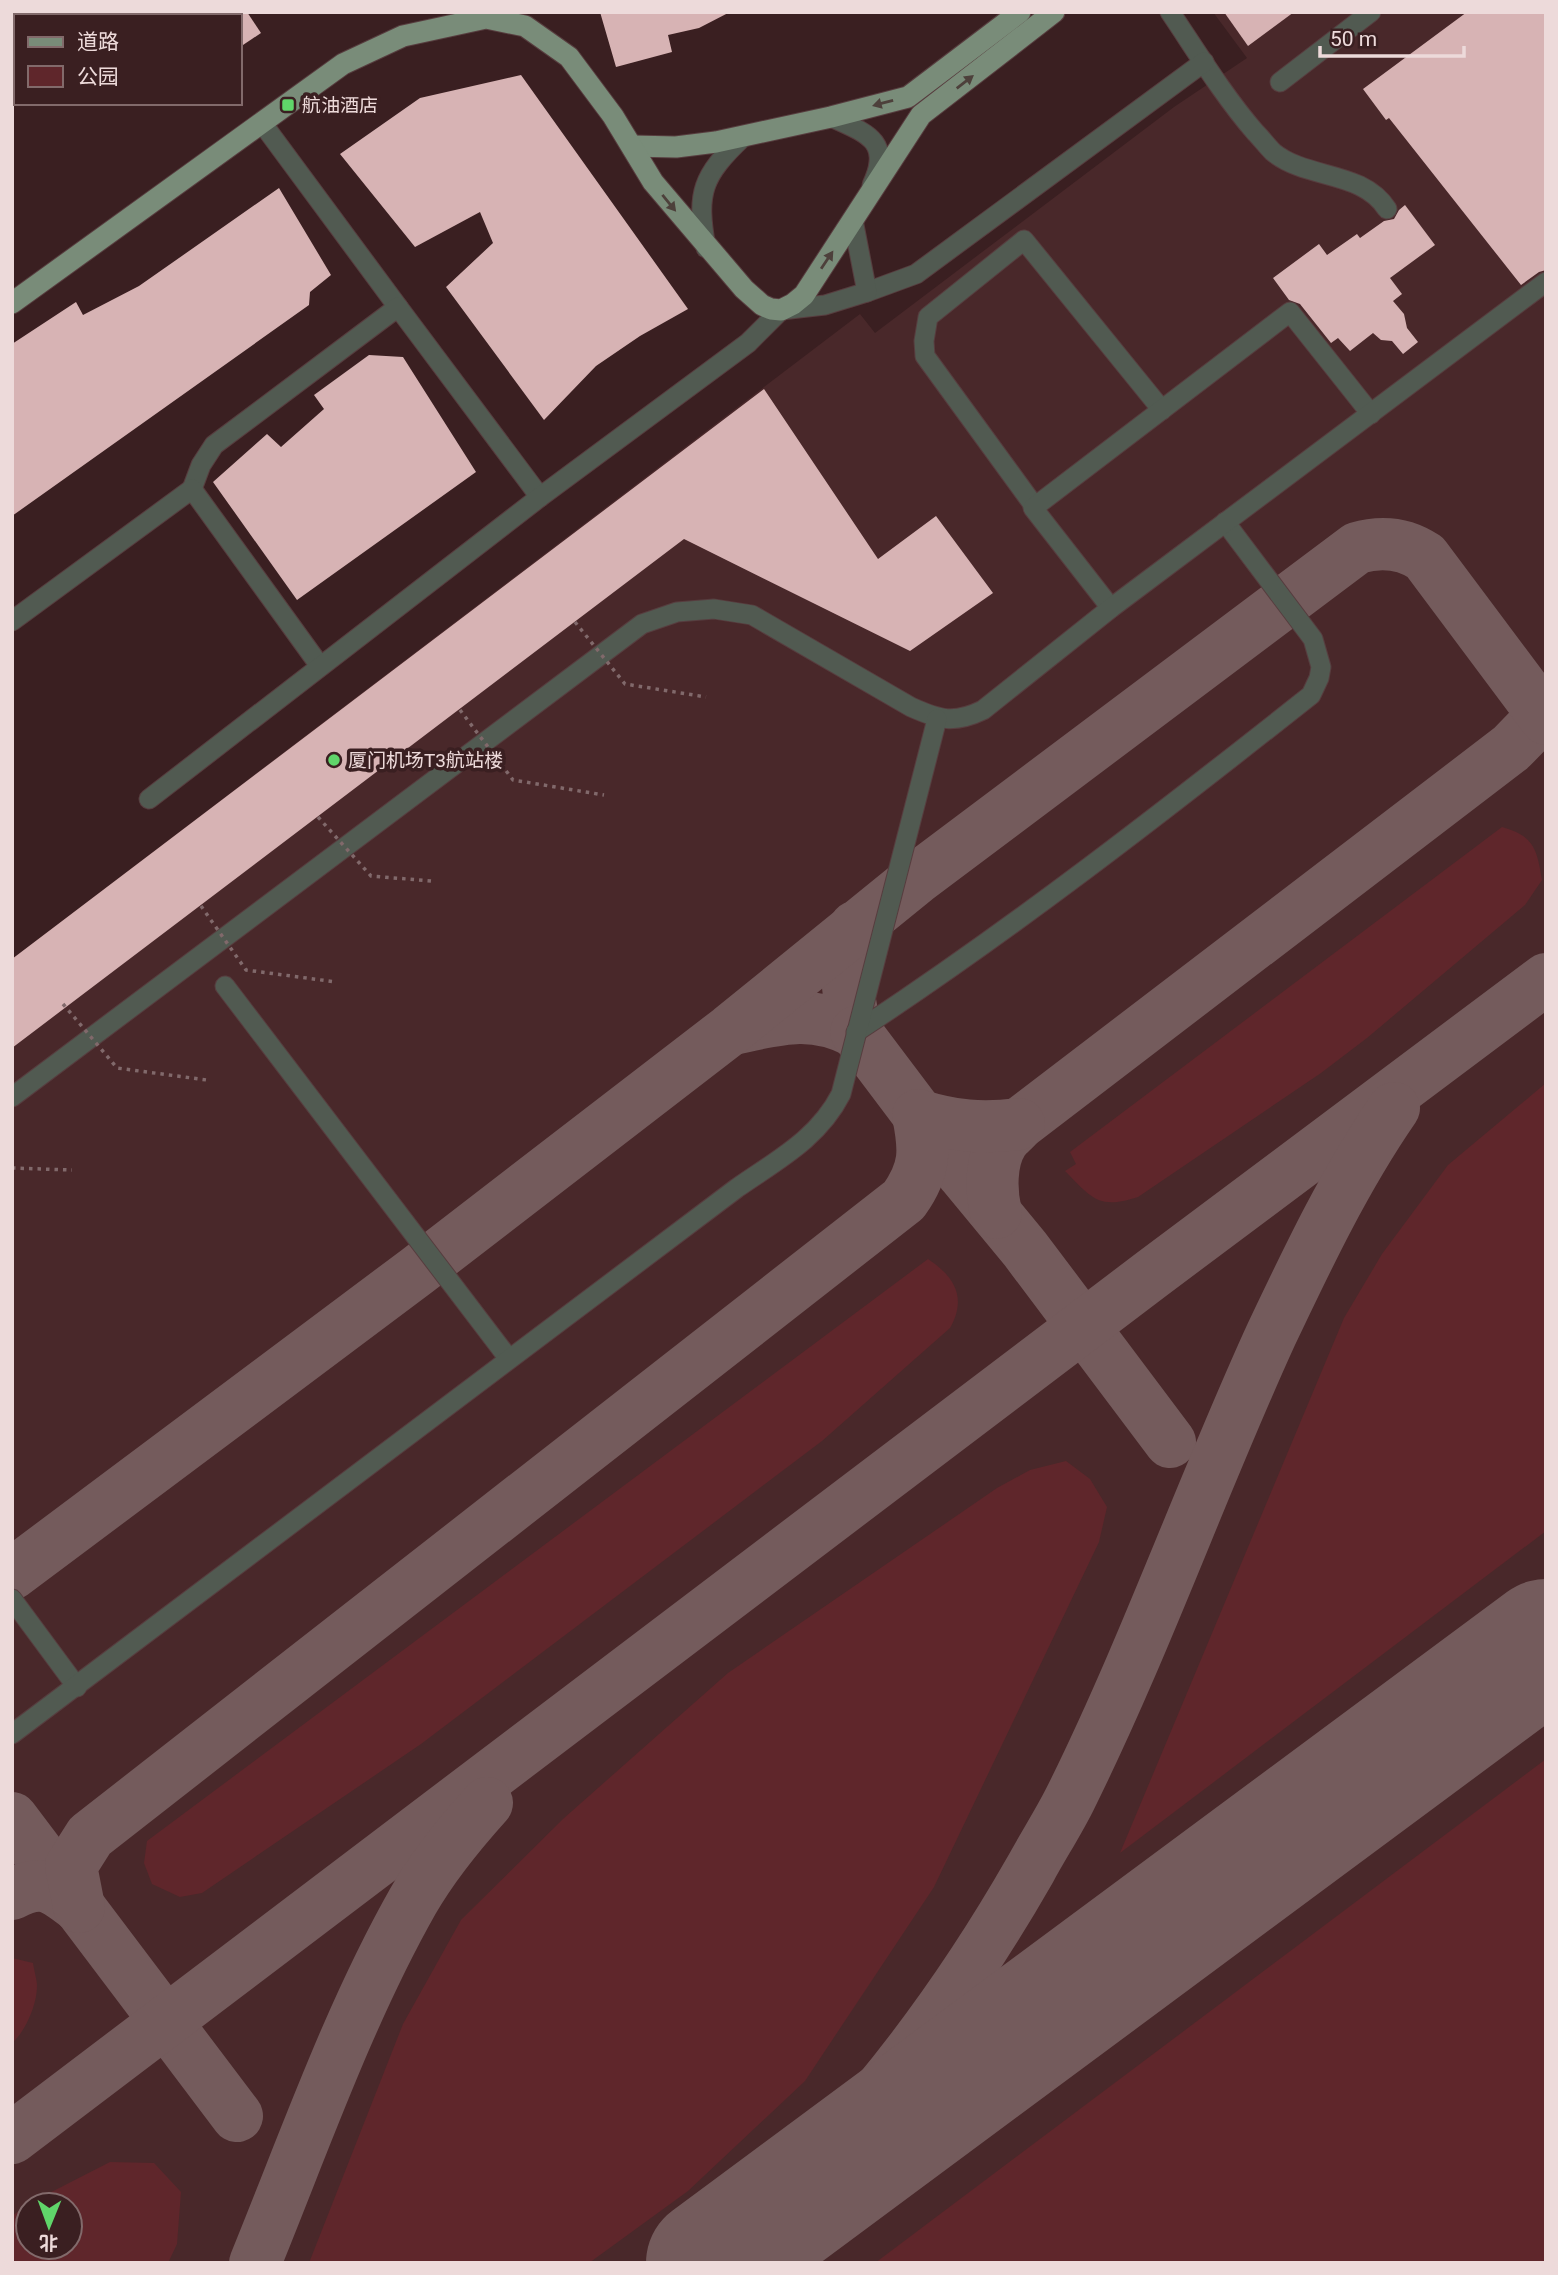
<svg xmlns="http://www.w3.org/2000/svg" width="1558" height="2275" font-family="Roboto,'Noto Sans SC',sans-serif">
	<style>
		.built { fill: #49282a; fill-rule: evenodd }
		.green { fill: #5f262b; fill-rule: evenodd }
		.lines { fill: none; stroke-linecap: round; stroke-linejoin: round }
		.taxiway { stroke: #745b5c; stroke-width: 52 }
		.runway { stroke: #745b5c; stroke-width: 130 }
		.building { fill: #d7b3b4 }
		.minor-casing { stroke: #573d3f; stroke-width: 21 }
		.major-casing { stroke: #573d3f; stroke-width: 23 }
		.path { stroke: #81696b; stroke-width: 3.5; stroke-dasharray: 3.5 5; stroke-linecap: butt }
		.minor { stroke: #515a51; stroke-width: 19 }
		.major { stroke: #798c79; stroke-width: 21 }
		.path-bridge { stroke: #81696b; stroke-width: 3.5; stroke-dasharray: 3.5 5; stroke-linecap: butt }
		.oneway { fill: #4d403b }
		.poi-dot { fill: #60d56a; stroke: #3a1f21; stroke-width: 2.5 }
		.labels { text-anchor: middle; stroke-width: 7; stroke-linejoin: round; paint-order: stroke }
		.poi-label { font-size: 19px; fill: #eddada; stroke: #3a1f21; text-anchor: start }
	</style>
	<rect width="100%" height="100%" fill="#3a1f21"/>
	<g class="built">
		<polygon points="12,12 136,12 132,16 16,16 16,103 19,103 12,108"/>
		<path d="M1213 12H1546V2263H12V959L860 314 875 333 1174 107 1247 58ZM28 2205H70V2247H28Z"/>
	</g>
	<g class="green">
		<path d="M1502 827C1534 836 1537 849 1542 880L1525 905 1367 1038 1321 1073 1138 1197C1098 1210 1092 1198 1065 1171L1076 1164 1070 1152Z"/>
		<polygon points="1546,1083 1546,1531 1120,1853 1344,1318 1382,1254 1448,1165"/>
		<path d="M928 1259C955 1277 967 1298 950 1328L822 1441 421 1744 202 1893 180 1897 152 1884 144 1863 147 1841Z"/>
		<polygon points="1066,1461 1090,1479 1107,1507 1099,1542 934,1887 805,2081 688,2191 589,2263 309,2263 403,2024 461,1920 563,1819 728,1673 997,1488 1030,1470"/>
		<polygon points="1546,1759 1546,2263 875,2263"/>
		<path d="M12 1958 33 1963C34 1971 37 1979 37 1986 37 2004 26 2031 12 2043Z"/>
		<path d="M110 2162 154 2163 181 2192 177 2244 168 2263H12V2216L28 2204ZM70 2205V2247H28V2205Z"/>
	</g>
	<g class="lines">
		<g class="taxiway">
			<path d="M733 1029C779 1019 812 1009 856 1032 848 992 841 967 855 927"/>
			<polyline points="856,1032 963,1174 1025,1249 1170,1442"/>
			<path d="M996 1213C991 1192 990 1161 1003 1141 1007 1135 1014 1130 1019 1124L1511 748 1546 712"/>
			<path d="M12 1574 417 1271 730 1030 916 879 1357 548C1381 541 1404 543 1425 557L1546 719"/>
			<polyline points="12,1818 237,2116"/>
			<path d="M12 1894C44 1878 53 1887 79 1907"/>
			<path d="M79 1907 71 1866 90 1836 904 1200C926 1169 925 1150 918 1115 954 1126 981 1129 1019 1124"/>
			<polyline points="12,2138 1152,1274 1546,979"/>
			<path d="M255 2263C304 2143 349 2014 413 1901 433 1866 460 1833 487 1803"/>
			<path d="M706 2263C748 2225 792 2188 831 2146 907 2063 974 1968 1030 1870 1043 1846 1058 1823 1070 1799 1145 1648 1201 1488 1271 1335 1308 1257 1345 1179 1394 1108"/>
		</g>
		<polyline class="runway" points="711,2263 1546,1644"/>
	</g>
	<g class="building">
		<polygon points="240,12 247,12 261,33 240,47"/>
		<polygon points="600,12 730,12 699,28 668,35 672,52 616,67"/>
		<polygon points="1224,12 1294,12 1248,46"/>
		<polygon points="1467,12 1546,12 1546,270 1539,272 1521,285 1389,118 1386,120 1363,89"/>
		<polygon points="521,75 688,309 640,336 596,366 544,420 446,287 493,243 480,212 415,247 340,154 420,98"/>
		<polygon points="279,188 331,275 310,292 309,305 12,516 12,344 76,302 83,315 139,286"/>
		<polygon points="1405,205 1435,245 1390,278 1402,294 1393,301 1404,314 1407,328 1418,342 1403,354 1392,341 1381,340 1373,333 1350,351 1338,338 1331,343 1300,304 1289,300 1273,278 1319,244 1327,255 1357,234 1360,238 1384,221 1394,219 1399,210"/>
		<polygon points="369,355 403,357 476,472 297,600 213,482 267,434 281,447 324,409 314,395"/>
		<polygon points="764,389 878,559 936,516 993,593 910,651 684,539 12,1048 12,959"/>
	</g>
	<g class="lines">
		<g class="minor-casing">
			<g id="minor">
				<path d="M1170 12C1197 52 1223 95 1255 132 1261 138 1267 146 1273 152 1307 180 1362 170 1387 209"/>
				<polyline points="1280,82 1371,12"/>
				<path d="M831 117C866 133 893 141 872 185"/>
				<polyline points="262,123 398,307"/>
				<path d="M706 248C696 192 702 176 743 137"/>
				<polyline points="867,292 916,274 1204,62"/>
				<polyline points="192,489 201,465 214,445 398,307 540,497"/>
				<polyline points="1035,507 925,356 924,341 928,317 1024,240 1162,410"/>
				<polyline points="1111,608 1033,508 1290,312 1371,414"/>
				<polyline points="12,621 192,489 320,666"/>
				<polyline points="149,799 540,497 748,343 781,310 825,305 867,292 853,220"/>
				<polyline points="225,986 509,1359"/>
				<path d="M856 1032C1014 928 1163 812 1311 695L1319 678 1321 667 1313 639 1225 522"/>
				<path d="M12 1097 642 624 677 612 714 609 752 615 911 707C940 720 954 724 983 710L1111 608 1546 282"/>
				<polyline points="12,1599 77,1687"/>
				<path d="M12 1734 737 1188C777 1160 818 1139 841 1094L937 719"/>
			</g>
		</g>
		<g class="major-casing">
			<g id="major">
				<polyline points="632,146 676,147 716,142 831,117 908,97 1020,12"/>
				<polyline points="12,303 343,64 403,36 486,18 525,26 569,57 613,116 653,182 744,289 762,305 771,309 781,310 793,304 804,295 921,115 1054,12"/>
			</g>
		</g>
		<polyline class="path" points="12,1168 72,1170"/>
		<use href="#minor" class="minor"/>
		<use href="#major" class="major"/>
		<g class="path-bridge">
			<polyline points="575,622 625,684 706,697"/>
			<polyline points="460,710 513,780 604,795"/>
			<polyline points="318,817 371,876 431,881"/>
			<polyline points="201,906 246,970 336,982"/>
			<polyline points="63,1004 117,1068 207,1080"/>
		</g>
	</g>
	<defs><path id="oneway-solid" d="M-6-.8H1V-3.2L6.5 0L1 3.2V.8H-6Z" transform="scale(1.75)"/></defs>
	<g class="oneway">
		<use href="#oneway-solid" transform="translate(965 82) rotate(-38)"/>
		<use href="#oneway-solid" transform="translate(883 103) rotate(165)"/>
		<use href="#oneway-solid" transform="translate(669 203) rotate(51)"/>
		<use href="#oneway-solid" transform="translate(827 260) rotate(-56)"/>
	</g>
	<g class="poi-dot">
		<rect x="281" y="98" width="14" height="14" rx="3.5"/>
		<circle cx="334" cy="760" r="7"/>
	</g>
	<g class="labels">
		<g class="poi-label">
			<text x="302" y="112">航油酒店</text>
			<text x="348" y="767">厦门机场T3航站楼</text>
		</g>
	</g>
	<rect width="1558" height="2275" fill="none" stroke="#eddada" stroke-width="28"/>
	<rect x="14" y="14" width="228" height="91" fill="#3a1f21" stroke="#826a6b" stroke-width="2"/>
	<rect x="28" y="37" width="35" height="10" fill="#798c79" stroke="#826a6b" stroke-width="2"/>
	<text x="77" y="49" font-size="21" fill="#eddada">道路</text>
	<rect x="28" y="66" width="35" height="21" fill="#5f262b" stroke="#826a6b" stroke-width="2"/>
	<text x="77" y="84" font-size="21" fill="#eddada">公园</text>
	<g transform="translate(49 2226) rotate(181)"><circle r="33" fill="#3a1f21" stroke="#826a6b" stroke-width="2"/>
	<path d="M0-5L12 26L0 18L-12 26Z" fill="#60d56a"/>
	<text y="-10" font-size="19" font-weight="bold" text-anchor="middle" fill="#eddada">北</text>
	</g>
	<path d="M1320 46v10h144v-10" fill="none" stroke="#eddada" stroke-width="3.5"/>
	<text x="1330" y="46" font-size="21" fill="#eddada" stroke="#3a1f21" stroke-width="5" paint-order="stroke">50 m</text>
</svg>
